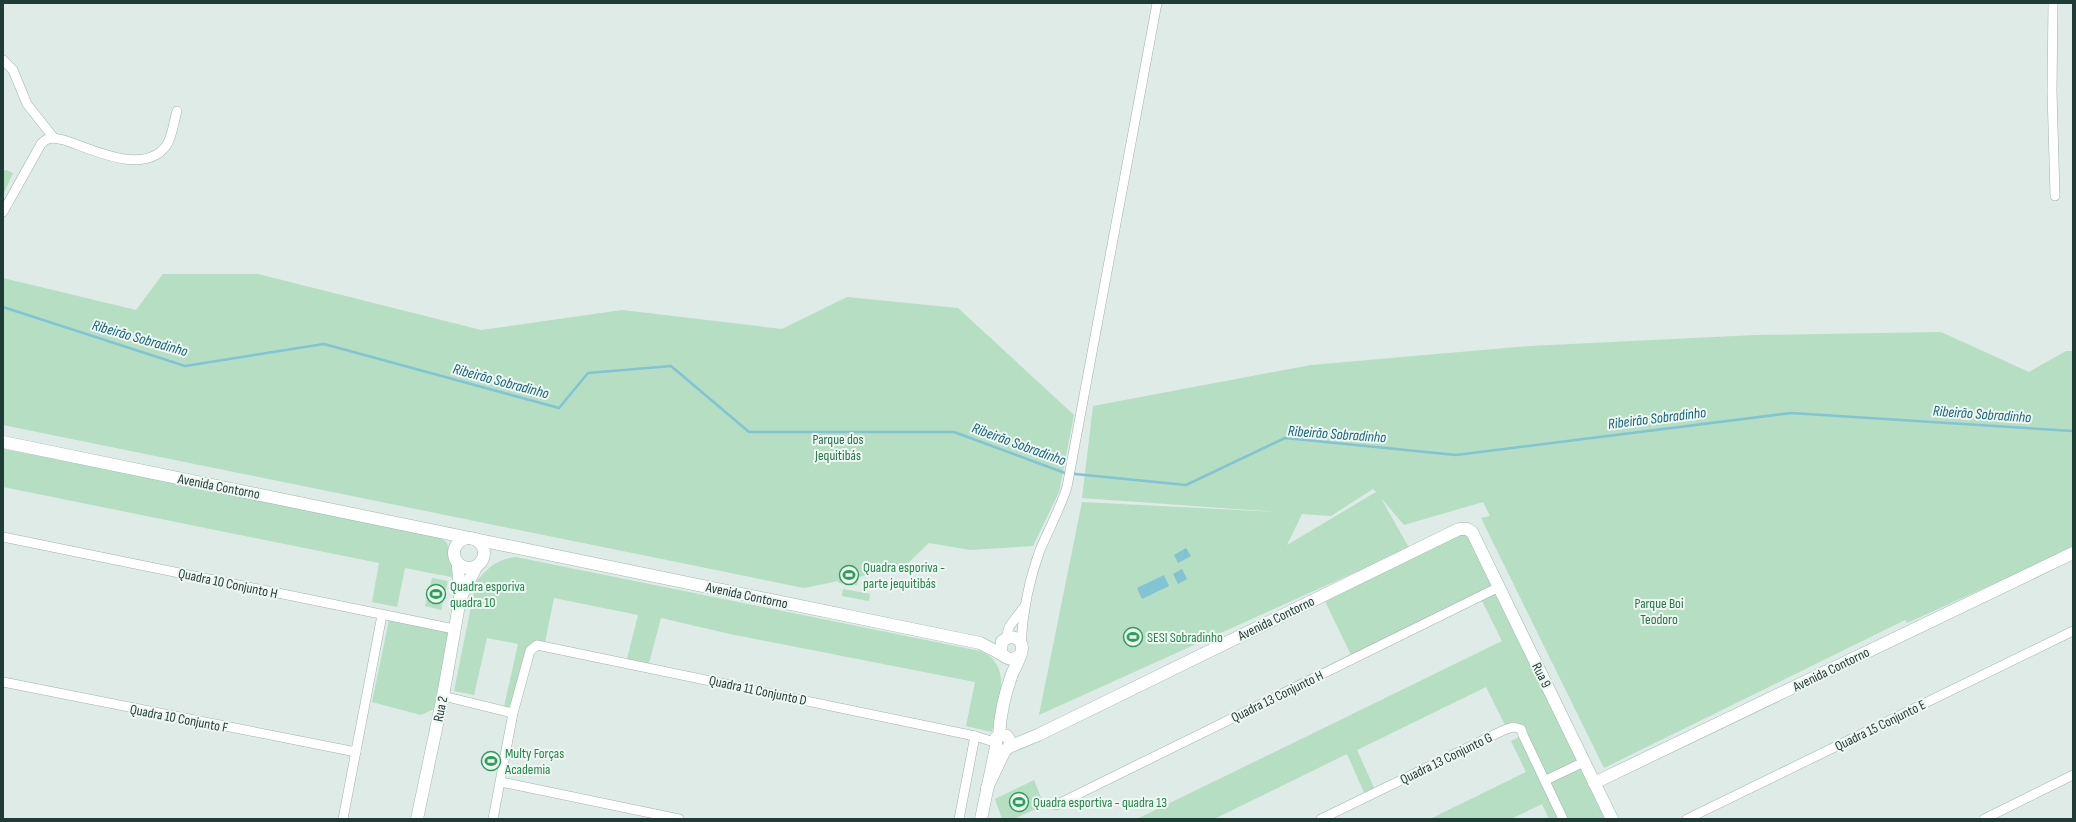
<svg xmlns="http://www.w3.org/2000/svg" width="2076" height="822" font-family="'Sofia Sans Condensed',sans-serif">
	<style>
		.green { fill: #b5dec2; fill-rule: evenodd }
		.water { fill: #82c3d4 }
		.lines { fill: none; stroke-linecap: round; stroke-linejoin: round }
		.stream { stroke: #82c3d4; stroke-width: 2.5 }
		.street-casing { stroke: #a1b3ad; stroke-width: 10 }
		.secondary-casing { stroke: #9db7af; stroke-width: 13 }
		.street { stroke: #fff; stroke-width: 9 }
		.secondary { stroke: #fff; stroke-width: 12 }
		.labels { text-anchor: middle; stroke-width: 4; stroke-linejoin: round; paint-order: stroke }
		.park-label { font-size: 14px; fill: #277448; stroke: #eff7f3 }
		.street-label { font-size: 14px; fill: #1f3b35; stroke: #eff7f3 }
		.leisure-label { font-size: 14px; fill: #27864d; stroke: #eff7f3; text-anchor: start }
		.water-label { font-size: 15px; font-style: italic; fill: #16657a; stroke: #eff7f3 }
	</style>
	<rect width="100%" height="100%" fill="#deebe6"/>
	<g class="green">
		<polygon points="6,170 13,173 3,195 3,171"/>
		<polygon points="163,274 258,274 481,330 622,310 782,329 847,297 958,308 1074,415 1059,492 1033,546 970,550 929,543 904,567 858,577 857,585 839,583 838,581 804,588 3,425 3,278 136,310"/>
		<path d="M1941 332 2029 372 2066 351H2073V548L1907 623 1905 620 1604 768 1481 518 1490 516 1483 502 1404 525 1381 498 1409 548 1039 715 1082 502 1278 512 1082 498 1093 406 1311 365 1530 346 1755 335ZM1373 489 1376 492 1287 545 1302 514 1331 516Z"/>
		<polygon points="3,449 433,531 447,543 451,558 456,564 456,578 405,568 397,607 372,602 379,563 3,487"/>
		<polygon points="1467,529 1612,819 1549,819 1542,804 1511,819 1430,819 1526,772 1511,741 1523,735 1507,729 1486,687 1357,750 1376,792 1366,797 1347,754 1214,819 1137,819 1502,641 1480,597 1353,659 1322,595"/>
		<path d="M516 557 980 651C1015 665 997 705 992 732L966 726 975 682 730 634 661 618 648 667 626 663 638 615 554 598 545 642 534 646 513 713 503 711 518 644 487 638 474 695 454 691 476 582C488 567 497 559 516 557Z"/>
		<polygon points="432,578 448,581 441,610 425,606"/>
		<polygon points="843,589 870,594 869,601 842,596"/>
		<polygon points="389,620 449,630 434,709 421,715 372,702"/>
		<polygon points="1034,780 1044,805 1014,819 1002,819 995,799"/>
	</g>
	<g class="water">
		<polygon points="1186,548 1191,556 1178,563 1174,555"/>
		<polygon points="1182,569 1187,579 1178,584 1173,574"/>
		<polygon points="1164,575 1169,586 1142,599 1137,588"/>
	</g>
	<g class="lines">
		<polyline class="stream" points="3,307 185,366 324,344 559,408 588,373 671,366 749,432 954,432 1065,473 1186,485 1285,438 1456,455 1791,413 2073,431"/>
		<g class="street-casing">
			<g id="street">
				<polyline points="2053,3 2052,91 2055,196"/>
				<polyline points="3,60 13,70 27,104 53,137"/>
				<path d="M3 212 41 144C48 136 54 138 64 140 92 149 143 176 166 146 172 138 174 121 177 111"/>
				<polyline points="3,537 454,629"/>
				<polyline points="1006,638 1009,627 1024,607"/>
				<path d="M1021 643C1023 611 1029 580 1040 550 1049 529 1060 509 1067 487L1157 3"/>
				<polyline points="3,682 356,752"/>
				<polyline points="443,696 513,713"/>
				<polyline points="1546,780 1584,762"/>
				<polyline points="501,782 679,819"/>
				<polyline points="1056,805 1499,587"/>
				<polyline points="343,819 382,615"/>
				<polyline points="493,819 513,713 530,651 537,645 975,736 994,742"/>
				<polyline points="959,819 975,736"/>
				<polyline points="1321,819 1504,730 1513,727 1521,729 1523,735 1563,819"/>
				<polyline points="1687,819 2073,631"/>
				<polyline points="1984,819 2073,775"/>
			</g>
		</g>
		<g class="secondary-casing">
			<g id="secondary">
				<polyline points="3,442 980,643 1003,655"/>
				<circle cx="469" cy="553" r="15"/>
				<polyline points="458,565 460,598"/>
				<path d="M999 736C1000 715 1005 693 1012 674 1015 667 1022 656 1022 648 1022 641 1016 637 1010 637L1002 641 1001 652C1005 659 1012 661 1019 656"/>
				<polyline points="1594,783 2073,553"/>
				<polyline points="987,788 1005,750 1009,747 1038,735 1459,529 1467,529 1472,532 1612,819"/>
				<polyline points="417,819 443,696 460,599 476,567"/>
				<polyline points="981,819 996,747 996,738 1001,735 1007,736 1010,741 1009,747"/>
			</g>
		</g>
		<use href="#street" class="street"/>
		<use href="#secondary" class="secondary"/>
	</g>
	<defs>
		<g id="stadium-ring" transform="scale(1)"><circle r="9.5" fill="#eff7f3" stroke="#2e9e5b" stroke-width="1.5"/><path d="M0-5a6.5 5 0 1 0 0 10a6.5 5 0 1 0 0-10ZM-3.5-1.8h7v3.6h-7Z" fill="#2e9e5b"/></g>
	</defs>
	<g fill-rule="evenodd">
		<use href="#stadium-ring" x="849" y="575"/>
		<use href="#stadium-ring" x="436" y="594"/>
		<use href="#stadium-ring" x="1133" y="637"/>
		<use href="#stadium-ring" x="491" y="761"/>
		<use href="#stadium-ring" x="1019" y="802"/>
	</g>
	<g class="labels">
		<g class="park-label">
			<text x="838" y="444">Parque dos<tspan x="838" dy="16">Jequitibás</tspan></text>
			<text x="1659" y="608">Parque Boi<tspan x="1659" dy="16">Teodoro</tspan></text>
		</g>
		<g class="street-label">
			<text transform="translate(219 486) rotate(11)" y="5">Avenida Contorno</text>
			<text transform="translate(228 583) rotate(12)" y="5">Quadra 10 Conjunto H</text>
			<text transform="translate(747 595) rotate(12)" y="5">Avenida Contorno</text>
			<text transform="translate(1276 618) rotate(-26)" y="5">Avenida Contorno</text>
			<text transform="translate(1831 669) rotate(-26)" y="5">Avenida Contorno</text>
			<text transform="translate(1542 675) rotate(64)" y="5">Rua 9</text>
			<text transform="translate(758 690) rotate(12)" y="5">Quadra 11 Conjunto D</text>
			<text transform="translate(1277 696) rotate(-26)" y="5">Quadra 13 Conjunto H</text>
			<text transform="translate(440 709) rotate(-78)" y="5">Rua 2</text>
			<text transform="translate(179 718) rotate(11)" y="5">Quadra 10 Conjunto F</text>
			<text transform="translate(1880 725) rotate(-26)" y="5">Quadra 15 Conjunto E</text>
			<text transform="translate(1446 758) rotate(-26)" y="5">Quadra 13 Conjunto G</text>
		</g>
		<g class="leisure-label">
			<text x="863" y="572">Quadra esporiva -<tspan x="863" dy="16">parte jequitibás</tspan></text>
			<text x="450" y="591">Quadra esporiva<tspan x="450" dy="16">quadra 10</tspan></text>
			<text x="1147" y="642">SESI Sobradinho</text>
			<text x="505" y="758">Multy Forças<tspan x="505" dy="16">Academia</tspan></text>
			<text x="1033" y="807">Quadra esportiva - quadra 13</text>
		</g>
		<g class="water-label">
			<text transform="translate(140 338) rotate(16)" y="5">Ribeirão Sobradinho</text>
			<text transform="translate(501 381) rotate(15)" y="5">Ribeirão Sobradinho</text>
			<text transform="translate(1982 414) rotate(4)" y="5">Ribeirão Sobradinho</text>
			<text transform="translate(1657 418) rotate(-7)" y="5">Ribeirão Sobradinho</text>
			<text transform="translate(1337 434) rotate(4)" y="5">Ribeirão Sobradinho</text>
			<text transform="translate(1019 444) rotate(20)" y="5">Ribeirão Sobradinho</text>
		</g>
	</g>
	<rect width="2076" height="822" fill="none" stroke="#1f3b35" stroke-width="8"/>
</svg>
